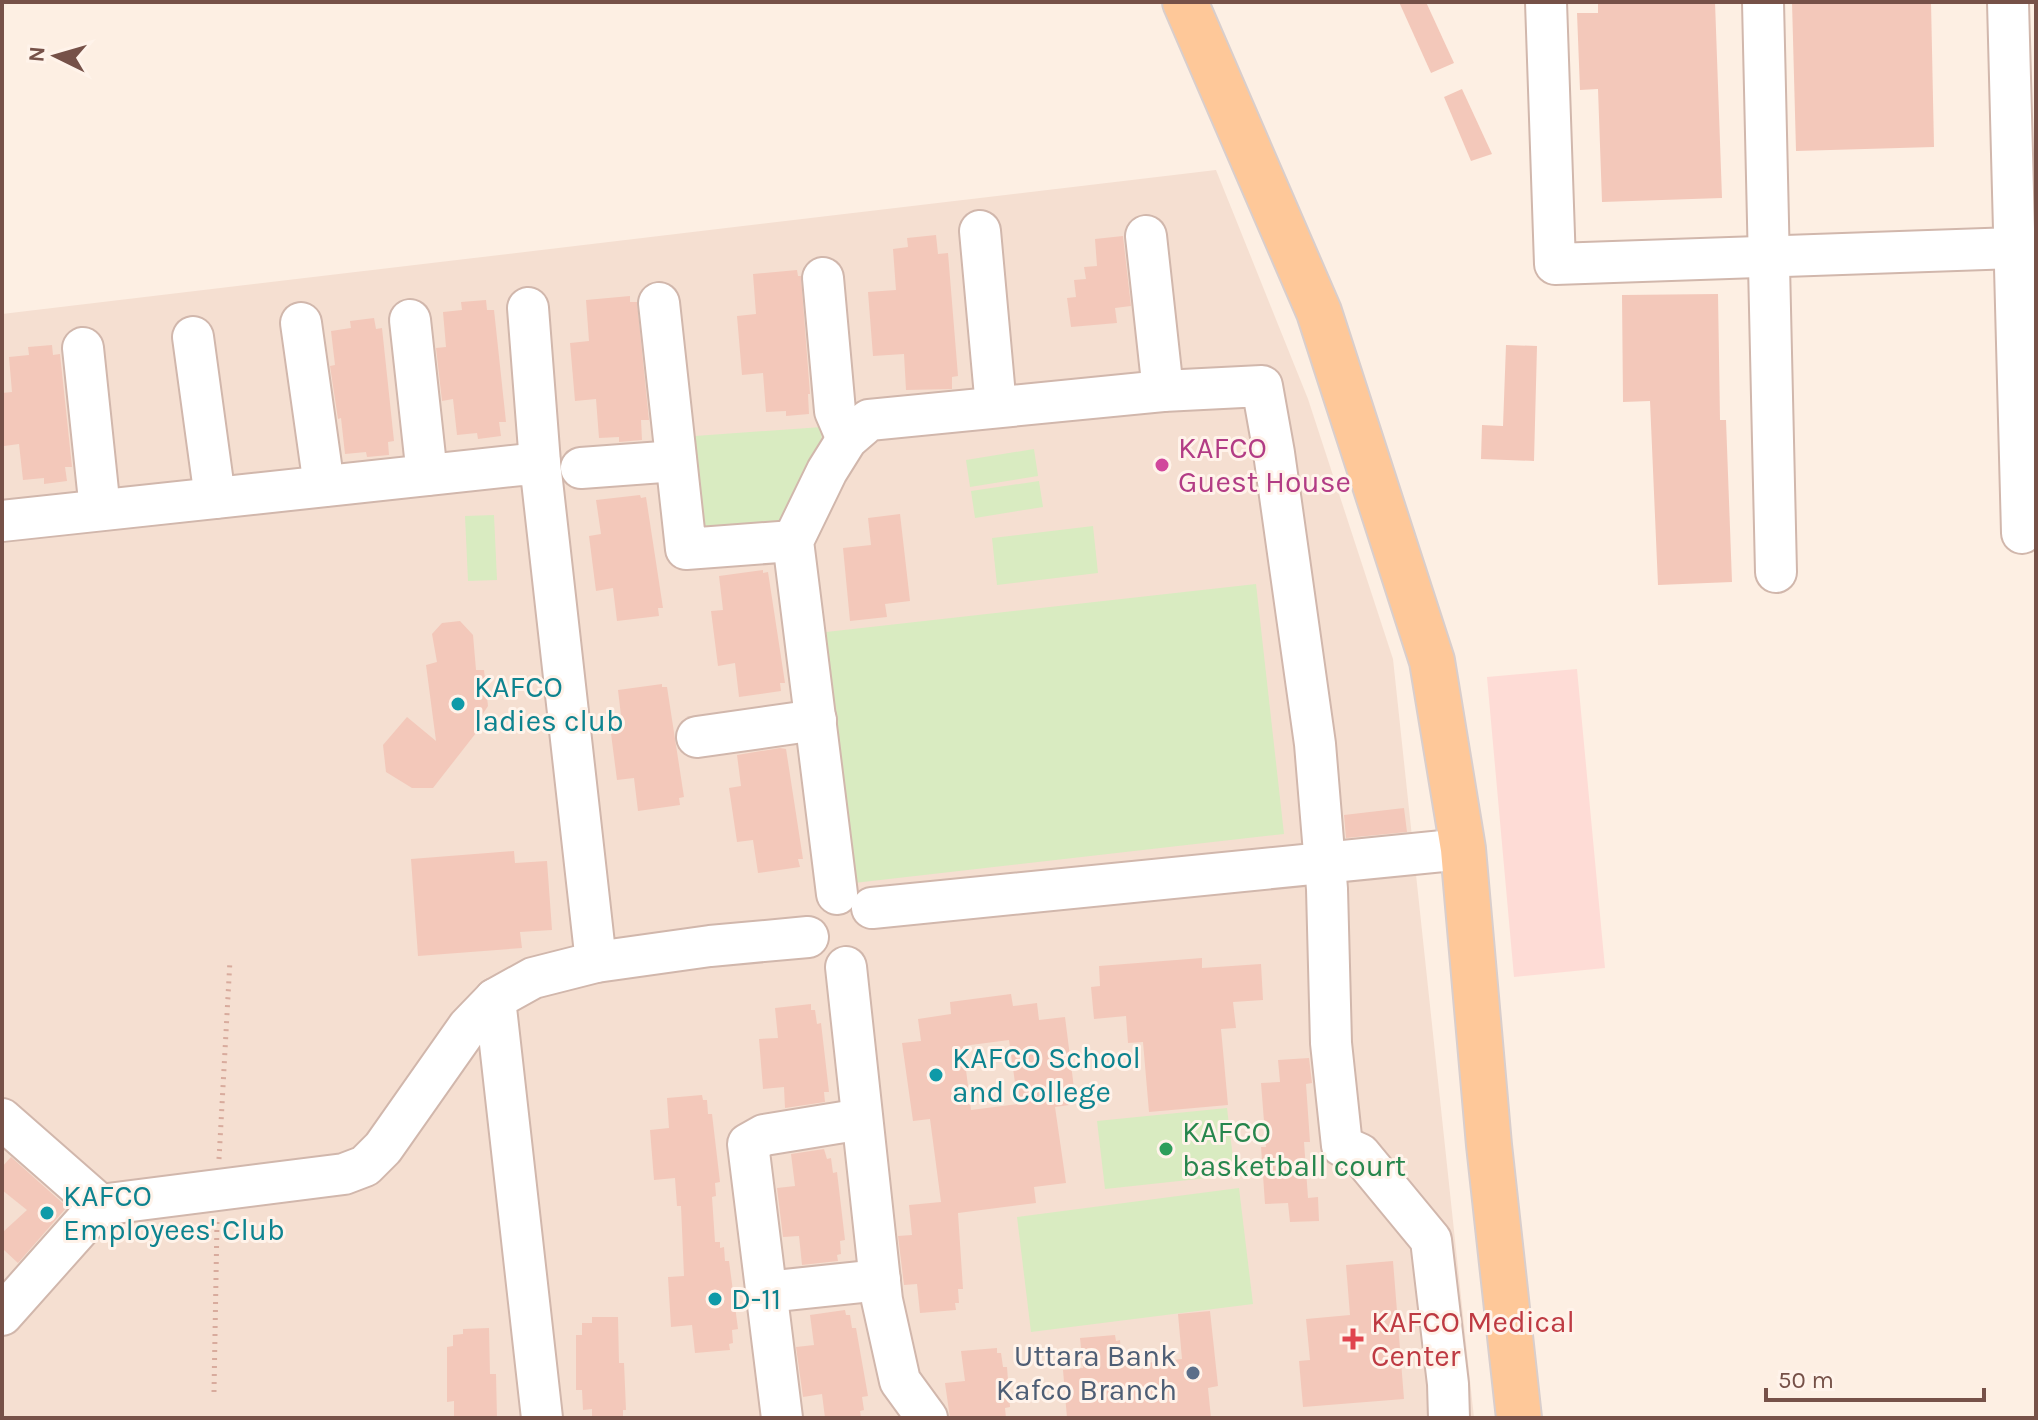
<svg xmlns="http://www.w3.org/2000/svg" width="2038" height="1420" font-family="Karla,sans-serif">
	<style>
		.residential { fill: #f5dfd1 }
		.commercial { fill: #fedcd6 }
		.green { fill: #d9ebc1 }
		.building { fill: #f3c8ba; fill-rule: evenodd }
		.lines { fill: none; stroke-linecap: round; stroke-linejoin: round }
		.minor-casing { stroke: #d1b7ac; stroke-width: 44 }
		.major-casing { stroke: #d9cecc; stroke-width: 48 }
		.path { stroke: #d8ab9d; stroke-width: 5; stroke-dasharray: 2 6; stroke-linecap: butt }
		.minor { stroke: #fff; stroke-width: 40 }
		.major { stroke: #fec899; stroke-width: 44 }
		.hotel-dot { fill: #d1479c; stroke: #fff3ea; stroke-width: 3 }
		.culture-dot { fill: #0f9aa8; stroke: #fff3ea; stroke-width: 3 }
		.leisure-dot { fill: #2e9e5b; stroke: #fff3ea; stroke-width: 3 }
		.health-dot { fill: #e0444e; stroke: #fff3ea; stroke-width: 3 }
		.service-dot { fill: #5c6f8a; stroke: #fff3ea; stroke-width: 3 }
		.labels { text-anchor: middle; stroke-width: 6; stroke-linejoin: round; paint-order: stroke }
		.hotel-label { font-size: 30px; fill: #b23c85; stroke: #fff3ea; text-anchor: start }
		.culture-label { font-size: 30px; fill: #0d838f; stroke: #fff3ea; text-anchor: start }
		.leisure-label { font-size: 30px; fill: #27864d; stroke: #fff3ea; text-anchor: start }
		.health-label { font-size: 30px; fill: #be3a42; stroke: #fff3ea; text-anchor: start }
		.service-label { font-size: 30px; fill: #4e5e75; stroke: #fff3ea; text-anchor: end }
	</style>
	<rect width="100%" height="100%" fill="#fdefe3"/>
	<polygon class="residential" points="1216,170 1308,399 1393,659 1474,1418 2,1418 2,314"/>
	<polygon class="commercial" points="1577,669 1605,968 1514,977 1487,677"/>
	<g class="green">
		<polygon points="822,427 821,448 795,525 700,538 681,437"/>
		<polygon points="1034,449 1038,476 970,487 966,460"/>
		<polygon points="1039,481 1043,507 975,518 971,491"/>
		<polygon points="494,515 497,580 468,581 465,516"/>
		<polygon points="1093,526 1098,573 997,585 992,538"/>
		<polygon points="1256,584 1284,834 854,883 826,632"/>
		<polygon points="1227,1108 1235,1175 1105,1189 1097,1121"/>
		<polygon points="1239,1188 1253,1304 1031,1332 1017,1217"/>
	</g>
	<g class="building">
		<polygon points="1399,2 1426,2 1454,63 1431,73"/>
		<polygon points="1598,2 1715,2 1722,198 1602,202 1598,89 1580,90 1577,13 1598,13"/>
		<polygon points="1792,2 1931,2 1934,147 1796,151"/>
		<polygon points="1462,89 1492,154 1471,161 1444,97"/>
		<polygon points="936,235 938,254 948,253 958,376 952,377 952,389 906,390 904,354 873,356 868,292 896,290 893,249 908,247 907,238"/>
		<polygon points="1123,236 1131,306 1115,308 1117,323 1071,327 1067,298 1076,297 1074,280 1086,279 1084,267 1097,266 1095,239"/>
		<polygon points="797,270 798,276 801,276 810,394 808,394 809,414 786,416 786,411 766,412 763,373 742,375 737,316 756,314 753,274"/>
		<polygon points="1718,294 1720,420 1726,420 1732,582 1658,585 1650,401 1623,402 1622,295"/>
		<polygon points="630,296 630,302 637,302 649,420 641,420 642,440 619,442 619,437 599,438 596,399 575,401 570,343 589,341 586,300"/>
		<polygon points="486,300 487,310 494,310 506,422 499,422 501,436 478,439 477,433 457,435 453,399 442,401 436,348 446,347 443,312 462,310 461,302"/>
		<polygon points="374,318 376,329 382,328 394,441 388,442 389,455 367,457 366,452 345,454 341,418 338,419 330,366 335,365 331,331 351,328 350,321"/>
		<polygon points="52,345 53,355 60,354 72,467 65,467 67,481 44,484 44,478 23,480 19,444 4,446 2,393 12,392 9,357 29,355 28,347"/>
		<polygon points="1506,345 1537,346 1534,461 1481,459 1482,425 1503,426"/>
		<polygon points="640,495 641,498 646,497 663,608 658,608 659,616 617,621 613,588 596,591 589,536 601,534 596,500"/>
		<polygon points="900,514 910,601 885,604 887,617 850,621 843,548 871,545 868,518"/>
		<polygon points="763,570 763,573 768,572 785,683 780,683 781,691 739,697 735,663 718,666 711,611 723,610 719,576"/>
		<polygon points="460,621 473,635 476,670 484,670 488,706 482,715 483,724 433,788 412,788 386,772 383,745 407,717 436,741 426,665 437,662 432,634 442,623"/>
		<polygon points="662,684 662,687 667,687 684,797 679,798 680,805 638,811 634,778 617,780 610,726 622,724 618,690"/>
		<polygon points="780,748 786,749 803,859 798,859 800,867 758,873 753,840 737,842 729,788 741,786 737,755"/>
		<polygon points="1404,808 1407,832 1346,838 1344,815"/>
		<polygon points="514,851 515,863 547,861 552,930 520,932 522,948 418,956 411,859"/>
		<polygon points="1202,958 1202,968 1261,964 1263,1000 1233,1002 1236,1028 1221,1029 1228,1105 1149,1112 1143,1042 1128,1043 1126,1016 1094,1019 1091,987 1100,986 1099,966"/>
		<path d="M1011 994 1013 1006 1037 1003 1039 1020 1065 1017 1076 1104 1055 1107 1066 1183 1034 1187 1036 1203 958 1213 963 1289H958L959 1303H955L956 1310 920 1313 917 1284 904 1285 898 1236 912 1235 909 1205 941 1202 930 1119 913 1121 902 1043 921 1041 918 1019 951 1014 950 1002ZM1009 1040 1018 1104 971 1110 963 1046Z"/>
		<polygon points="811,1004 811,1010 815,1010 817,1024 821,1023 829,1092 824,1092 825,1102 785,1108 784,1087 763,1089 759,1039 778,1038 775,1008"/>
		<polygon points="1309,1058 1312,1083 1306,1084 1310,1142 1304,1142 1308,1198 1318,1197 1319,1221 1290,1222 1288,1203 1265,1204 1261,1147 1266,1147 1261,1083 1280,1082 1278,1060"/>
		<polygon points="702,1095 703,1100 707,1100 708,1114 712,1114 720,1182 715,1183 716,1196 712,1197 715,1242 720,1242 720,1248 724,1247 725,1261 729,1261 738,1329 732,1330 733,1343 729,1344 730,1350 695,1353 692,1325 671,1327 668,1277 684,1276 681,1206 677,1206 675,1178 654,1180 650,1130 669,1128 667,1098"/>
		<polygon points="824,1149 827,1159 831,1158 833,1173 837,1172 845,1240 840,1241 841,1254 837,1255 838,1261 802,1265 799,1236 783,1237 777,1188 795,1186 791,1154"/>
		<polygon points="11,1157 67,1207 18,1263 4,1250 3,1232 27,1210 2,1190 2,1167"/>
		<polygon points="1393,1261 1404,1399 1303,1407 1299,1361 1310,1360 1306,1319 1350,1315 1346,1265"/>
		<polygon points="845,1310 846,1315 850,1315 852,1328 856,1328 868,1396 862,1397 864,1410 860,1411 861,1418 825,1418 822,1394 803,1397 796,1347 814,1345 810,1315"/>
		<polygon points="1210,1311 1218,1386 1208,1388 1211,1418 1067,1418 1063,1370 1083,1368 1080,1338 1115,1335 1116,1341 1120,1340 1121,1354 1125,1354 1126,1365 1182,1359 1178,1314"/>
		<polygon points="592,1317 618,1317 619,1363 624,1363 626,1410 623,1410 623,1418 592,1418 592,1409 583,1410 582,1390 576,1390 576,1335 582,1335 582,1323 592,1323"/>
		<polygon points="489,1328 490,1374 496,1374 497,1418 454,1418 454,1401 447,1402 447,1347 453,1346 453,1335 463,1334 463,1329"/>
		<polygon points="997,1348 997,1353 1001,1353 1003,1367 1007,1367 1010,1407 1005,1408 1006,1418 950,1418 945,1383 965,1381 961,1351"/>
	</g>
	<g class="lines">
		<g class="minor-casing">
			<g id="minor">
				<polyline points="1546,2 1555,264 2014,248"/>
				<polyline points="1763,2 1776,572"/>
				<polyline points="2008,2 2022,533"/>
				<polyline points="980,231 996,407"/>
				<polyline points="1146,236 1163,391"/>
				<polyline points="823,278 835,411 847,439"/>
				<polyline points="659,303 686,549 793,541"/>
				<polyline points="528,308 540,463"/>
				<polyline points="410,320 427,475"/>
				<polyline points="301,323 324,486"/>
				<polyline points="193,337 215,498"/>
				<polyline points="83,348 100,510"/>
				<polyline points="581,468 676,461"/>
				<polyline points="2,521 540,463 596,962"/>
				<polyline points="697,737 816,720"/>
				<polyline points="837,894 793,541 827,471 847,439 869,420 1163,391 1262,386 1274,453 1315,744 1327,889 1331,1043 1342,1146 1360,1154 1431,1240 1448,1384 1449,1418"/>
				<polyline points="872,908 1463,849"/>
				<polyline points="846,967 882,1300 900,1381 927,1418"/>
				<polyline points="2,1119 100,1205 344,1174 365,1166 383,1148 468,1027 495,999"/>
				<polyline points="766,1292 880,1280"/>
				<polyline points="2,1315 100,1205"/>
				<polyline points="542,1418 495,999 533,978 596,962 710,946 808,937"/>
				<polyline points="782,1418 748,1144 764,1135 862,1119"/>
			</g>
		</g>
		<g class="major-casing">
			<polyline id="major" points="1185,2 1319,312 1432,661 1463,849 1489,1145 1519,1418"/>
		</g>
		<g class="path">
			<polyline points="219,1159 230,960"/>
			<polyline points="214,1392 217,1221"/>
		</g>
		<use href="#minor" class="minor"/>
		<use href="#major" class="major"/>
	</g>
	<circle class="hotel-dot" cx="1162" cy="465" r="8"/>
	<g class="culture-dot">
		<circle cx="458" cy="704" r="8"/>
		<circle cx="936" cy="1075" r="8"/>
		<circle cx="47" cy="1213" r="8"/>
		<circle cx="715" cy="1299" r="8"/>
	</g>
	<circle class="leisure-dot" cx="1166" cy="1149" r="8"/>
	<path class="health-dot" d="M1349 1327h8v8h8v8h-8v8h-8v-8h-8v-8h8z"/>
	<circle class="service-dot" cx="1193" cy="1373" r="8"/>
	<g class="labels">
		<g class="hotel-label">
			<text x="1178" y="458">KAFCO<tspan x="1178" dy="34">Guest House</tspan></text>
		</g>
		<g class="culture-label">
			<text x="474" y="697">KAFCO<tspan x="474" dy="34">ladies club</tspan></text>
			<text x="952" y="1068">KAFCO School<tspan x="952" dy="34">and College</tspan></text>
			<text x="63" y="1206">KAFCO<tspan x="63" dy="34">Employees' Club</tspan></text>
			<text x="731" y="1309">D-11</text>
		</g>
		<g class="leisure-label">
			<text x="1182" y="1142">KAFCO<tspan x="1182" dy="34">basketball court</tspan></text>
		</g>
		<g class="health-label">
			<text x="1371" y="1332">KAFCO Medical<tspan x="1371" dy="34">Center</tspan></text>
		</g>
		<g class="service-label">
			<text x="1177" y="1366">Uttara Bank<tspan x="1177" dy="34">Kafco Branch</tspan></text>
		</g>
	</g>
	<rect width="2038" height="1420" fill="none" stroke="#765148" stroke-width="8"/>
	<g transform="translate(56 56) rotate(275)" stroke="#fff3ea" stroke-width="6" paint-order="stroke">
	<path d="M0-6L14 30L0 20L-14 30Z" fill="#765148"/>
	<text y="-12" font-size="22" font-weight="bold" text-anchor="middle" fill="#765148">N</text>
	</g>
	<path d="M1766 1388v12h218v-12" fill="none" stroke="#765148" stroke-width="4"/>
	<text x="1778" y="1388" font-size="24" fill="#765148" stroke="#fff3ea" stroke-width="6" paint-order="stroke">50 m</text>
</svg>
